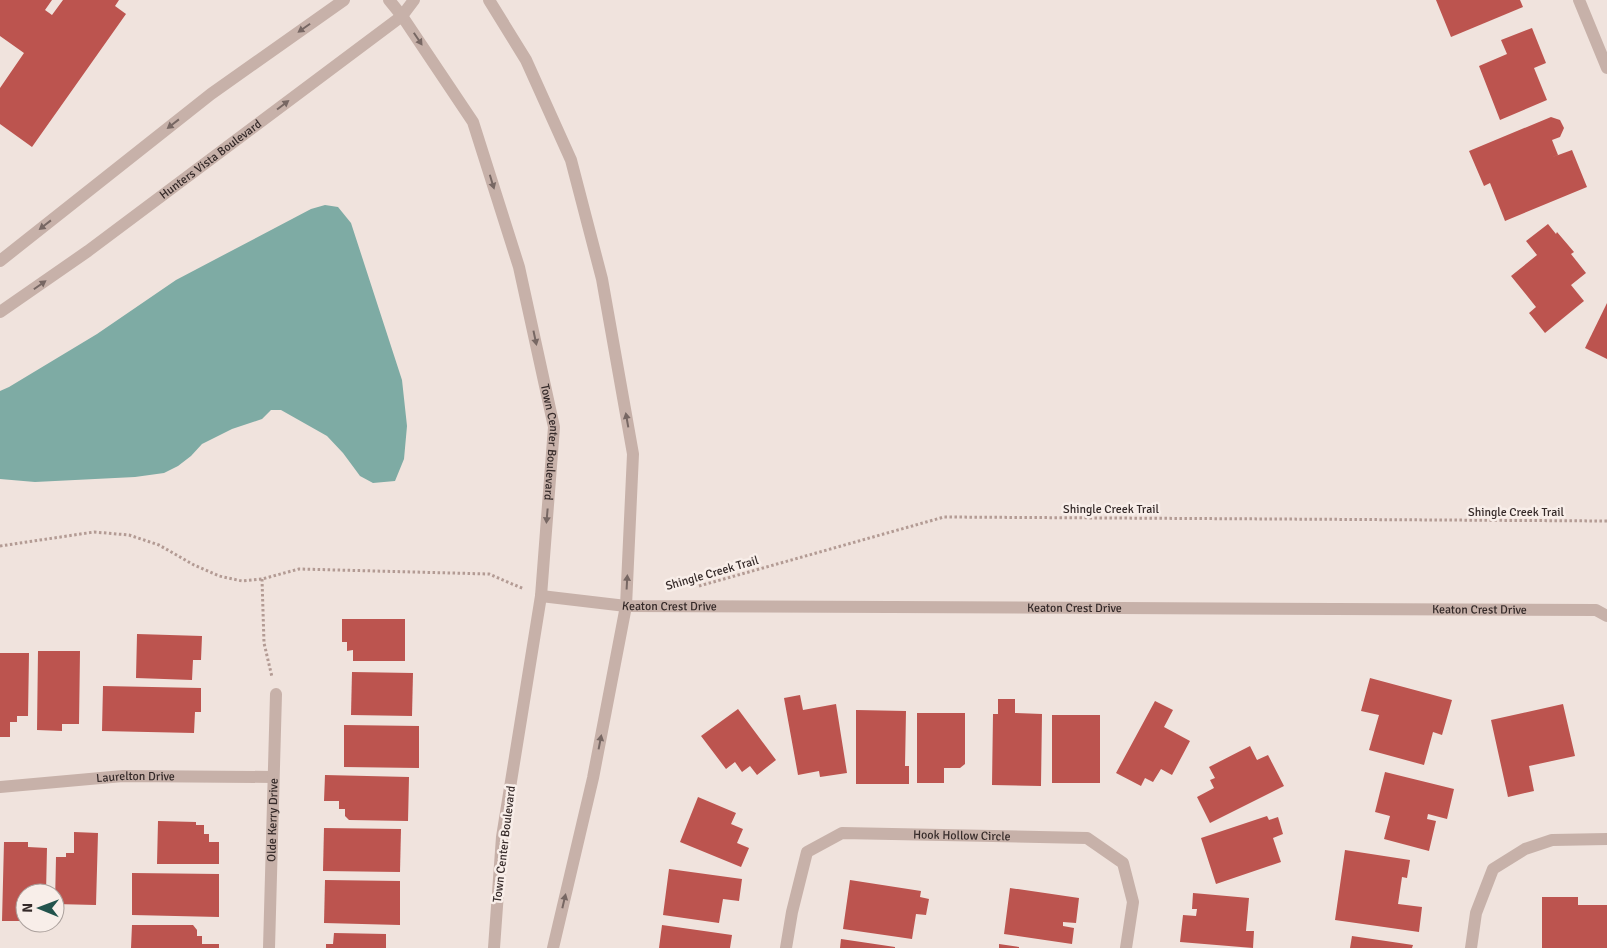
<svg xmlns="http://www.w3.org/2000/svg" width="1607" height="948" font-family="Signika,sans-serif">
	<style>
		.water { fill: #7eaba4 }
		.building { fill: #bc544f }
		.lines { fill: none; stroke-linecap: round; stroke-linejoin: round }
		.path { stroke: #b39b94; stroke-width: 3; stroke-dasharray: 2.5 2.5; stroke-linecap: butt }
		.minor { stroke: #c7b1a9; stroke-width: 12 }
		.oneway { fill: #776763 }
		.labels { text-anchor: middle; stroke-width: 5; stroke-linejoin: round; paint-order: stroke }
		.street-label { font-size: 12px; fill: #352a29; stroke: #f8eee9 }
	</style>
	<rect width="100%" height="100%" fill="#f0e3dd"/>
	<polygon class="water" points="325,205 338,207 351,223 402,380 407,426 404,459 395,481 373,483 360,476 343,453 327,436 281,410 271,410 262,419 232,429 202,444 191,456 178,466 164,473 135,477 35,482 0,479 0,391 9,387 97,334 176,280 311,209"/>
	<g class="building">
		<polygon points="0,0 52,0 45,10 52,15 63,0 119,0 115,6 126,14 32,147 0,124 0,88 24,53 0,36"/>
		<polygon points="1436,0 1520,0 1523,7 1451,37"/>
		<polygon points="1532,28 1546,63 1534,68 1547,100 1500,120 1479,66 1507,54 1501,40"/>
		<polygon points="1551,117 1560,120 1564,128 1560,137 1552,140 1558,155 1550,158 1572,150 1587,187 1505,221 1490,183 1484,186 1469,151"/>
		<polygon points="1548,224 1556,234 1557,232 1574,252 1571,254 1586,273 1571,285 1584,301 1545,333 1529,313 1536,307 1511,276 1537,255 1526,241"/>
		<polygon points="1607,303 1607,359 1585,348"/>
		<polygon points="342,619 405,619 405,661 353,661 353,650 347,651 347,642 342,642"/>
		<polygon points="137,634 202,636 201,660 193,660 192,680 136,678"/>
		<polygon points="38,651 80,651 79,724 62,724 62,731 37,730"/>
		<polygon points="0,653 29,653 28,716 17,716 17,722 10,722 10,737 0,737"/>
		<polygon points="352,672 413,673 412,716 351,715"/>
		<polygon points="1370,678 1452,700 1442,735 1433,732 1424,765 1369,750 1379,715 1361,711"/>
		<polygon points="103,686 201,688 201,712 195,712 194,733 102,731"/>
		<polygon points="800,695 803,710 836,704 847,773 820,777 819,771 798,775 784,698"/>
		<polygon points="998,699 1015,699 1015,713 1042,714 1041,786 992,785 993,714 998,714"/>
		<polygon points="1155,701 1173,710 1164,727 1190,741 1172,775 1161,769 1153,782 1145,778 1141,786 1116,773"/>
		<polygon points="1563,704 1575,756 1529,766 1534,791 1508,797 1491,720"/>
		<polygon points="738,709 776,760 757,775 750,766 742,772 735,762 726,769 701,736"/>
		<polygon points="856,710 906,711 905,766 909,766 909,784 856,784"/>
		<polygon points="917,713 965,713 965,764 960,768 944,768 944,783 917,783"/>
		<rect x="1052" y="715" width="48" height="68"/>
		<polygon points="344,725 419,726 419,768 344,767"/>
		<polygon points="1250,746 1257,760 1268,755 1284,786 1210,823 1197,797 1214,788 1210,780 1215,778 1209,767"/>
		<polygon points="1385,772 1454,789 1447,819 1428,814 1427,819 1436,821 1429,851 1384,839 1390,816 1375,812"/>
		<polygon points="325,775 409,777 408,821 349,820 345,816 345,809 339,809 339,801 324,801"/>
		<polygon points="698,797 736,813 731,824 743,829 737,843 749,848 741,867 680,842"/>
		<polygon points="1267,816 1269,820 1278,817 1283,834 1273,838 1281,862 1216,884 1201,838"/>
		<polygon points="158,821 196,822 196,825 204,825 204,834 209,834 209,842 219,842 219,864 157,864"/>
		<polygon points="324,828 401,829 400,872 323,871"/>
		<polygon points="74,832 98,833 96,905 55,904 56,857 66,857 66,853 74,853"/>
		<polygon points="4,842 28,842 28,847 47,848 46,893 25,893 25,921 2,921"/>
		<polygon points="1345,850 1410,860 1407,878 1402,877 1398,904 1422,907 1419,932 1335,920"/>
		<polygon points="669,869 742,879 739,901 723,899 719,923 663,915"/>
		<polygon points="132,873 219,874 219,917 132,915"/>
		<polygon points="325,880 400,881 400,925 324,923"/>
		<polygon points="850,880 921,891 920,897 929,899 926,915 916,914 912,939 843,929"/>
		<polygon points="1010,888 1079,898 1076,923 1063,922 1063,926 1074,928 1072,944 1004,934"/>
		<polygon points="1193,893 1249,898 1246,931 1254,931 1253,948 1180,942 1183,915 1196,916 1197,909 1192,909"/>
		<polygon points="1542,897 1578,897 1578,905 1607,905 1607,948 1542,948"/>
		<polygon points="132,925 193,925 197,930 197,936 202,936 202,944 219,944 219,948 131,948"/>
		<polygon points="662,925 732,935 730,948 659,948"/>
		<polygon points="334,933 386,934 386,948 326,948 326,944 333,944"/>
		<polygon points="1352,936 1413,945 1412,948 1350,948"/>
		<polygon points="841,939 895,947 895,948 840,948"/>
		<polygon points="999,944 1019,947 1019,948 999,948"/>
	</g>
	<g class="lines">
		<g class="path">
			<polyline points="0,546 94,532 129,535 159,545 194,565 219,576 242,581 262,579 299,569 489,574 524,589"/>
			<polyline points="262,579 264,643 272,677"/>
			<polyline points="699,586 944,517 1607,521"/>
		</g>
		<g class="minor">
			<path id="s1" d="M389 0 402 16 473 122 519 267 554 427 541 596 502 837 494 948"/>
			<polyline points="489,0 526,60 571,160 602,279 633,454 626,606 593,778 553,948"/>
			<polyline points="1579,0 1607,68"/>
			<polyline points="0,261 211,94 344,0"/>
			<path id="s2" d="M0 312 88 251 402 16 414 0"/>
			<path id="s3" d="M541 596 626 606 1596 610 1607 616"/>
			<path id="s4" d="M0 787 123 776 273 777"/>
			<path id="s5" d="M269 948 276 694"/>
			<path id="s6" d="M786 948 792 912 807 852 842 833 1087 838 1123 863 1133 902 1126 948"/>
			<polyline points="1471,948 1476,913 1493,869 1525,849 1552,840 1607,839"/>
		</g>
	</g>
	<defs><path id="oneway-solid" d="M-6-.8H1V-3.2L6.5 0L1 3.2V.8H-6Z" transform="scale(1.25)"/></defs>
	<g class="oneway">
		<use href="#oneway-solid" transform="translate(304 28) rotate(145)"/>
		<use href="#oneway-solid" transform="translate(418 39) rotate(56)"/>
		<use href="#oneway-solid" transform="translate(283 105) rotate(-37)"/>
		<use href="#oneway-solid" transform="translate(173 124) rotate(142)"/>
		<use href="#oneway-solid" transform="translate(492 182) rotate(73)"/>
		<use href="#oneway-solid" transform="translate(45 225) rotate(142)"/>
		<use href="#oneway-solid" transform="translate(40 285) rotate(-35)"/>
		<use href="#oneway-solid" transform="translate(535 338) rotate(78)"/>
		<use href="#oneway-solid" transform="translate(627 420) rotate(-100)"/>
		<use href="#oneway-solid" transform="translate(547 516) rotate(95)"/>
		<use href="#oneway-solid" transform="translate(627 582) rotate(-87)"/>
		<use href="#oneway-solid" transform="translate(600 742) rotate(-79)"/>
		<use href="#oneway-solid" transform="translate(564 901) rotate(-77)"/>
	</g>
	<g class="labels">
		<g class="street-label">
			<text dy="4" stroke="none"><textPath href="#s2" startOffset="260">Hunters Vista Boulevard</textPath></text>
			<text dy="4" stroke="none"><textPath href="#s1" startOffset="479">Town Center Boulevard</textPath></text>
			<text x="1111" y="513">Shingle Creek Trail</text>
			<text x="1516" y="516">Shingle Creek Trail</text>
			<text transform="translate(712 573) rotate(-16)" y="4">Shingle Creek Trail</text>
			<text dy="4" stroke="none"><textPath href="#s3" startOffset="129">Keaton Crest Drive</textPath></text>
			<text dy="4" stroke="none"><textPath href="#s3" startOffset="534">Keaton Crest Drive</textPath></text>
			<text dy="4" stroke="none"><textPath href="#s3" startOffset="939">Keaton Crest Drive</textPath></text>
			<text dy="4" stroke="none"><textPath href="#s4" startOffset="136">Laurelton Drive</textPath></text>
			<text dy="4" stroke="none"><textPath href="#s5" startOffset="128">Olde Kerry Drive</textPath></text>
			<text dy="4" stroke="none"><textPath href="#s6" startOffset="258">Hook Hollow Circle</textPath></text>
			<text transform="translate(504 844) rotate(-83)" y="4">Town Center Boulevard</text>
		</g>
	</g>
	<g transform="translate(40 908) rotate(271)"><circle r="24" fill="#f8eee9" stroke="#aaa09c"/>
	<path d="M0-4L9 19L0 12L-9 19Z" fill="#22534c"/>
	<text y="-8" font-size="14" font-weight="bold" text-anchor="middle" fill="#352a29">N</text>
	</g>
</svg>
